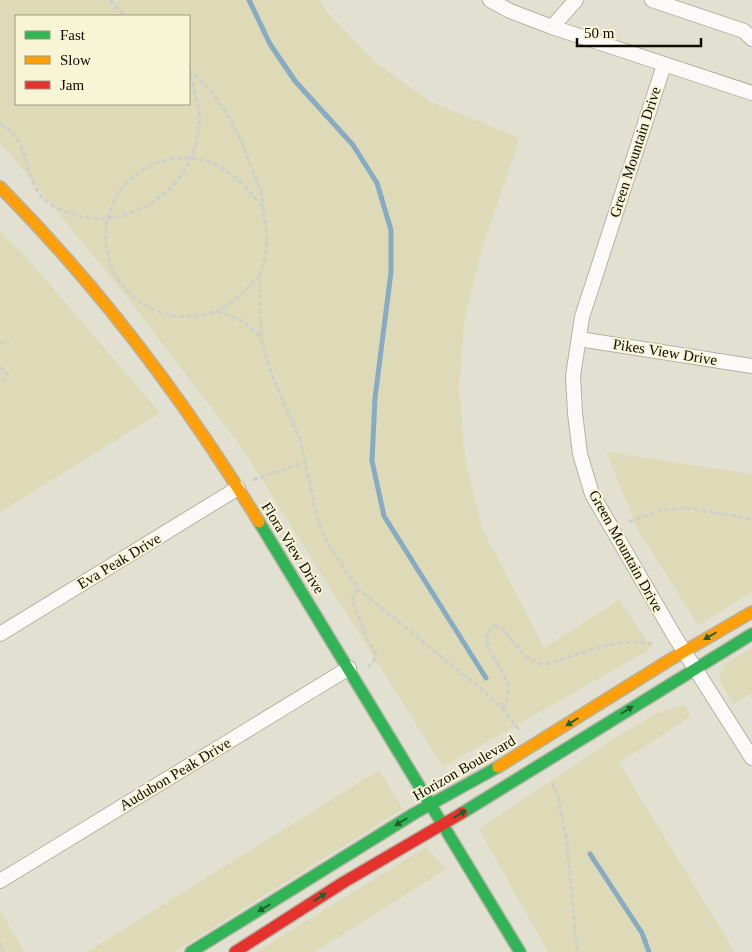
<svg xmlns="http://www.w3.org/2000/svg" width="752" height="952" font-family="Georgia,serif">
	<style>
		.green { fill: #ded9b7; fill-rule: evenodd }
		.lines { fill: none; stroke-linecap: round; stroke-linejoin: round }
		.stream { stroke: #86abc2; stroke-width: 5 }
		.street-casing { stroke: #b3b2a5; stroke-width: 16 }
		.fast-casing { stroke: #b3b2a5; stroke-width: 14 }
		.slow-casing { stroke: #b3b2a5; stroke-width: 14 }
		.jam-casing { stroke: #b3b2a5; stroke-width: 14 }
		.path { stroke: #cfcfca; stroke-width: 3; stroke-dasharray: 5 2.5; stroke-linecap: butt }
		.street { stroke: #fbfaf8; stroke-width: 14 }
		.fast { stroke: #30b455; stroke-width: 11 }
		.slow { stroke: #ff9f0a; stroke-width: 11 }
		.jam { stroke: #e5322d; stroke-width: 11 }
		.oneway { fill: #1f602c }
		.labels { text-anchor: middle; stroke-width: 4; stroke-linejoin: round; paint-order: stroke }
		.street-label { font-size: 15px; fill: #0e0d04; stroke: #f8f4d6 }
	</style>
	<rect width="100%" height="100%" fill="#e2e1d1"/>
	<g class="green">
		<path d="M0 0H319L328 13 375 62 431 102 520 138 482 248 465 316 459 387 465 459 482 528 544 648 619 600 652 648 443 767 242 448 126 296 11 155 0 145ZM16 16H189V104H16Z"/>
		<polygon points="0,231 32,264 160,413 0,512"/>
		<polygon points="606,452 752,474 752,592 698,625 637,528"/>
		<polygon points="752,648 752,693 734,704 719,680 725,664"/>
		<polygon points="684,705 691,716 619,763 735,952 548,952 479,829 607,743 657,713"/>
		<polygon points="379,770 403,809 174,952 87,952"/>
		<polygon points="426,847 446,869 315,952 256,952"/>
		<polygon points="0,911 25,952 0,952"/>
	</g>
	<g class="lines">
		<g class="stream">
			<polyline points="249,0 270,44 295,81 353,145 377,183 391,230 391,272 375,398 372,461 384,516 486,678"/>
			<polyline points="590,854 642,933 649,952"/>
		</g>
		<g class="street-casing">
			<g id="street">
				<polyline points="490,0 510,11 552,27 752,93"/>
				<polyline points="652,0 744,31 752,39"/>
				<polyline points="552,27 576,0"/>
				<polyline points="664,65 582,317 573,376 575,413 580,454 592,494 675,637 752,758"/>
				<polyline points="579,339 752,366"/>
				<polyline points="0,634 238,488"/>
				<polyline points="0,881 349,668"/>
			</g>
		</g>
		<g class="fast-casing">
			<g id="fast">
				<polyline points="259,522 520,952"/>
				<polyline points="462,813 752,634"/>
				<polyline points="191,952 415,813 498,767"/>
			</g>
		</g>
		<g class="slow-casing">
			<g id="slow">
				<path d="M0 187C101 289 184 399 259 522"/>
				<polyline points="498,767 668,661 752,612"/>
			</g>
		</g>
		<g class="jam-casing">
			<polyline id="jam" points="235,952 344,882 462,813"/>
		</g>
		<g class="path">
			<polyline points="110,0 125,16"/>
			<polyline points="189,69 212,92 229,117 241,141 261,191 267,234 266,254 260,275 261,338 273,378 300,439 318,521 325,539 358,589 486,693 502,708 521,732"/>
			<path d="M0 124C33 141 21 178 45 200 52 206 60 210 69 213 129 235 197 187 199 123 200 106 193 88 189 71"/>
			<path d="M260 275C240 296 226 313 195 316 185 317 174 317 165 314 83 289 87 176 171 159 189 156 207 159 222 168 239 178 251 193 263 207"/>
			<path d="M217 312C235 316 248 323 260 337"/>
			<polyline points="0,343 9,342"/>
			<polyline points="0,367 8,374 0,383"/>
			<polyline points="253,480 305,462"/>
			<polyline points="629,522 660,510 688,508 752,519"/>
			<path d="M358 589C353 594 352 598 354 605L368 641 375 652 374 661 368 667"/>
			<path d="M502 708C527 676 467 648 494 626L502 628C513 642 526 663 545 664 580 655 617 636 653 644"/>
			<polyline points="552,783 558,795 567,843 577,952"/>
			<polyline points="0,943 3,952"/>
		</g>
		<use href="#street" class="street"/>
		<use href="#fast" class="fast"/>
		<use href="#slow" class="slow"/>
		<use href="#jam" class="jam"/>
	</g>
	<defs><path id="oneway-solid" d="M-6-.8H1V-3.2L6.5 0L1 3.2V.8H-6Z" transform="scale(1.25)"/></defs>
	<g class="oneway">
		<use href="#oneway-solid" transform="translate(710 636) rotate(150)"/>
		<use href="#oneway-solid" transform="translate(627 710) rotate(-32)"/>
		<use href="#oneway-solid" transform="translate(572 722) rotate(148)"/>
		<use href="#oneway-solid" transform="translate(460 814) rotate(-31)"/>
		<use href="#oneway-solid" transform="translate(401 822) rotate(148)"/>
		<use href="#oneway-solid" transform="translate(320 897) rotate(-33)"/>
		<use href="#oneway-solid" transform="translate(264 908) rotate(149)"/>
	</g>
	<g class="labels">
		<g class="street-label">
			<text transform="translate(635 152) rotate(-72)" y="5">Green Mountain Drive</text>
			<text transform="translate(665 352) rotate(9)" y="5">Pikes View Drive</text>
			<text transform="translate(293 548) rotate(58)" y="5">Flora View Drive</text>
			<text transform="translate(626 551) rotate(61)" y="5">Green Mountain Drive</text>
			<text transform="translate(119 561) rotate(-31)" y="5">Eva Peak Drive</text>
			<text transform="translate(464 768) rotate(-30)" y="5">Horizon Boulevard</text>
			<text transform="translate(175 774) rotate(-31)" y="5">Audubon Peak Drive</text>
		</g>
	</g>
	<rect x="15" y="15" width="175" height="90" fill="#f8f4d6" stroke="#9a9882"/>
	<rect x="25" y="31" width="25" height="8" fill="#30b455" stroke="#9a9882"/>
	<text x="60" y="40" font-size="15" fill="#0e0d04">Fast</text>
	<rect x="25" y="56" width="25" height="8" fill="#ff9f0a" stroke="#9a9882"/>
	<text x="60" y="65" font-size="15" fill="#0e0d04">Slow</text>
	<rect x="25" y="81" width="25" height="8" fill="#e5322d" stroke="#9a9882"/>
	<text x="60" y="90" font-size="15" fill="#0e0d04">Jam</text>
	<path d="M577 38v8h124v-8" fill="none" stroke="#0e0d04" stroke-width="2.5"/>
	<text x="584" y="38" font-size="15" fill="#0e0d04" stroke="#f8f4d6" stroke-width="4" paint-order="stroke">50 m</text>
</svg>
